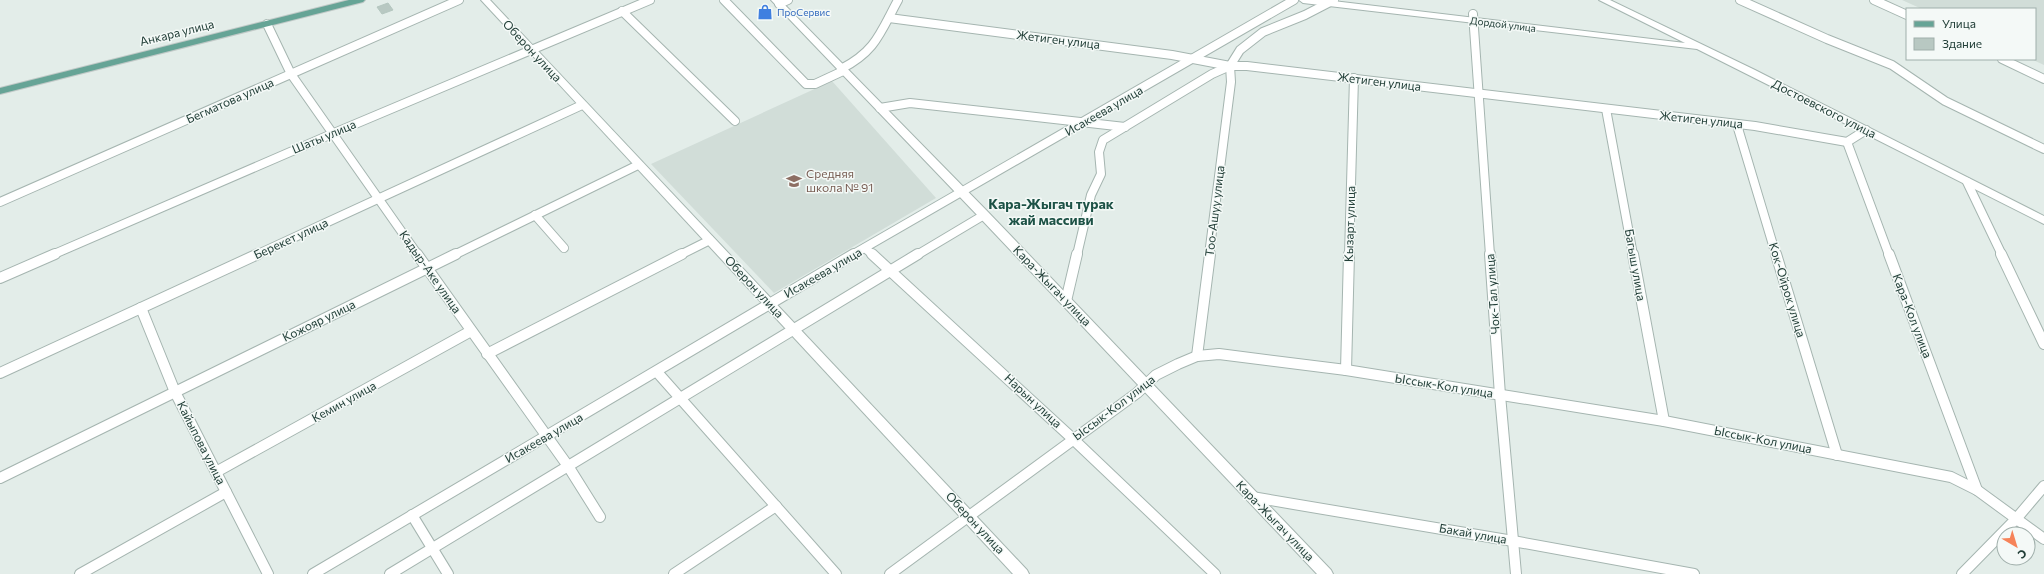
<svg xmlns="http://www.w3.org/2000/svg" width="2044" height="574" font-family="Commissioner,sans-serif">
	<style>
		.built { fill: #d1ddd8 }
		.building { fill: #b8c8c2; stroke: #b5c7c0 }
		.lines { fill: none; stroke-linecap: round; stroke-linejoin: round }
		.minor-far1-casing { stroke: #a5b5b0; stroke-width: 10 }
		.minor-casing { stroke: #a5b5b0; stroke-width: 12 }
		.tertiary-casing { stroke: #a5b5b0; stroke-width: 2 }
		.primary-casing { stroke: #c1c9c7; stroke-width: 2 }
		.minor-far1 { stroke: #fff; stroke-width: 8 }
		.minor { stroke: #fff; stroke-width: 10 }
		.tertiary { fill: #fff; fill-rule: evenodd }
		.primary { fill: #66a496; fill-rule: evenodd }
		.labels { text-anchor: middle; stroke-width: 3; stroke-linejoin: round; paint-order: stroke }
		.far-shop-label { font-size: 10px; fill: #366cbe; stroke: #f4f9f7; text-anchor: start }
		.far-street-label { font-size: 10px; fill: #223f38; stroke: #f4f9f7 }
		.street-label { font-size: 12px; fill: #223f38; stroke: #f4f9f7 }
		.education-label { font-size: 12px; fill: #785e54; stroke: #f4f9f7; text-anchor: start }
		.quarter-label { font-size: 14px; font-weight: bold; fill: #1d5246; stroke: #f4f9f7 }
	</style>
	<rect width="100%" height="100%" fill="#e3ede9"/>
	<g class="built">
		<polygon points="1902,0 2044,0 2044,65 2031,59 2035,59 2035,9 1922,9"/>
		<polygon points="832,81 936,198 774,293 651,164"/>
	</g>
	<polygon class="building" points="388,3 393,10 382,14 377,7"/>
	<g class="lines">
		<g class="minor-far1-casing">
			<g id="minor-far1">
				<polyline points="724,0 806,84 815,84 843,71"/>
				<polyline points="1740,0 1827,39 1892,65 1945,101 2044,149"/>
				<polyline points="1874,0 1907,15"/>
				<polyline points="779,4 788,0"/>
				<polyline points="622,11 735,121"/>
				<polyline points="1473,14 1490,255"/>
				<polyline points="889,18 1172,55 1230,66 1247,66 1755,126 1847,142 1866,130"/>
				<polyline points="267,24 291,74 418,255"/>
				<polyline points="2002,59 2044,79"/>
				<path d="M841 69C876 51 880 33 898 0"/>
				<polyline points="880,108 910,103 1125,127"/>
				<polyline points="1606,109 1633,255"/>
				<polyline points="1737,125 1776,255"/>
				<polyline points="1847,142 1889,255"/>
				<polyline points="1967,182 2002,255"/>
				<polyline points="0,202 459,0"/>
				<polyline points="535,215 564,248"/>
				<polyline points="865,248 873,255"/>
				<polyline points="52,255 334,133 650,0"/>
				<polyline points="256,255 582,105"/>
				<polyline points="454,255 638,165"/>
				<polyline points="680,255 710,240"/>
				<polyline points="852,255 1294,0"/>
				<polyline points="917,255 984,215"/>
				<polyline points="1077,255 1091,195 1101,174 1099,152 1103,140 1212,74 1230,66 1240,50 1263,32 1305,15 1334,0"/>
				<polyline points="1209,255 1231,82 1230,66"/>
				<polyline points="1349,255 1354,78"/>
			</g>
		</g>
		<g class="minor-casing">
			<g id="minor">
				<polyline points="417,254 568,466 600,517"/>
				<polyline points="872,254 1073,439 1215,574"/>
				<polyline points="1490,254 1500,395 1516,574"/>
				<polyline points="1633,254 1664,421"/>
				<polyline points="1776,254 1837,455"/>
				<polyline points="1889,254 1977,490"/>
				<polyline points="2001,254 2044,344"/>
				<polyline points="0,278 55,254"/>
				<polyline points="1066,301 1077,254"/>
				<polyline points="141,308 175,392 268,574"/>
				<polyline points="487,354 682,254"/>
				<polyline points="1197,356 1210,254"/>
				<polyline points="1346,370 1349,254"/>
				<polyline points="657,372 836,574"/>
				<polyline points="0,373 258,254"/>
				<polyline points="216,472 471,331"/>
				<polyline points="0,478 456,254"/>
				<polyline points="1252,497 1513,541 1694,574"/>
				<polyline points="412,515 448,574"/>
				<polyline points="80,574 226,492"/>
				<polyline points="313,574 854,254"/>
				<polyline points="390,574 918,254"/>
				<polyline points="674,574 776,506"/>
				<polyline points="890,574 1137,393 1156,375 1178,364 1197,356 1219,354 1346,370 1664,421 1951,477 1977,490 2044,539"/>
				<polyline points="1962,574 2016,519 2044,486"/>
			</g>
		</g>
		<g class="tertiary-casing">
			<g id="tertiary">
				<polygon points="481,0 490,0 1027,570 1029,574 1013,574"/>
				<polygon points="771,0 780,0 988,212 1331,570 1333,574 1317,574 980,218"/>
				<polygon points="1299,0 1325,0 1685,43 1599,0 1610,0 1755,70 2044,216 2044,224 1697,49 1303,3"/>
			</g>
		</g>
		<g class="primary-casing">
			<polygon id="primary" points="349,0 365,0 363,2 0,94 0,88"/>
		</g>
		<use href="#minor-far1" class="minor-far1"/>
		<use href="#minor" class="minor"/>
		<use href="#tertiary" class="tertiary"/>
		<use href="#primary" class="primary"/>
	</g>
	<defs>
		<g id="shop-bare" transform="scale(1.2)"><path d="M-5-2.5h2.3a2.7 3.5 0 0 1 5.4 0H5L5.5 6h-11ZM-1.5-2.5h3a1.5 2.3 0 0 0-3 0Z" fill="#3f7fe0" stroke="#f4f9f7" stroke-width="2.5" paint-order="stroke"/></g>
		<g id="school-bare" transform="scale(1.2)"><path d="M0-5L7-2L0 1L-7-2ZM-4 1L0 2.5L4 1V4Q0 6-4 4Z" fill="#8d6e63" stroke="#f4f9f7" stroke-width="2.5" paint-order="stroke"/></g>
	</defs>
	<g fill-rule="evenodd">
		<use href="#shop-bare" x="765" y="12"/>
		<use href="#school-bare" x="794" y="181"/>
	</g>
	<g class="labels">
		<g class="far-shop-label">
			<text x="777" y="16">ПроСервис</text>
		</g>
		<g class="far-street-label">
			<text transform="translate(1503 24) rotate(7)" y="4">Дордой улица</text>
		</g>
		<g class="street-label">
			<text transform="translate(177 33) rotate(-14)" y="4">Анкара улица</text>
			<text transform="translate(1058 40) rotate(7)" y="4">Жетиген улица</text>
			<text transform="translate(532 51) rotate(47)" y="4">Оберон улица</text>
			<text transform="translate(1379 82) rotate(7)" y="4">Жетиген улица</text>
			<text transform="translate(230 101) rotate(-24)" y="4">Бегматова улица</text>
			<text transform="translate(1824 109) rotate(27)" y="4">Достоевского улица</text>
			<text transform="translate(1104 111) rotate(-30)" y="4">Исакеева улица</text>
			<text transform="translate(1701 120) rotate(6)" y="4">Жетиген улица</text>
			<text transform="translate(324 137) rotate(-23)" y="4">Шаты улица</text>
			<text transform="translate(1215 211) rotate(-83)" y="4">Тоо-Ашуу улица</text>
			<text transform="translate(1350 224) rotate(-88)" y="4">Кызарт улица</text>
			<text transform="translate(291 239) rotate(-25)" y="4">Берекет улица</text>
			<text transform="translate(1635 265) rotate(80)" y="4">Багыш улица</text>
			<text transform="translate(430 272) rotate(55)" y="4">Кадыр-Аке улица</text>
			<text transform="translate(823 273) rotate(-30)" y="4">Исакеева улица</text>
			<text transform="translate(1052 286) rotate(46)" y="4">Кара-Жыгач улица</text>
			<text transform="translate(754 287) rotate(47)" y="4">Оберон улица</text>
			<text transform="translate(1787 290) rotate(73)" y="4">Кок-Ойрок улица</text>
			<text transform="translate(1493 294) rotate(-94)" y="4">Чок-Тал улица</text>
			<text transform="translate(1912 316) rotate(69)" y="4">Кара-Кол улица</text>
			<text transform="translate(319 321) rotate(-26)" y="4">Кожояр улица</text>
			<text transform="translate(1444 386) rotate(9)" y="4">Ыссык-Кол улица</text>
			<text transform="translate(1033 401) rotate(43)" y="4">Нарын улица</text>
			<text transform="translate(344 402) rotate(-29)" y="4">Кемин улица</text>
			<text transform="translate(1114 408) rotate(-37)" y="4">Ыссык-Кол улица</text>
			<text transform="translate(544 438) rotate(-30)" y="4">Исакеева улица</text>
			<text transform="translate(1763 440) rotate(11)" y="4">Ыссык-Кол улица</text>
			<text transform="translate(201 443) rotate(63)" y="4">Кайыпова улица</text>
			<text transform="translate(1275 521) rotate(46)" y="4">Кара-Жыгач улица</text>
			<text transform="translate(975 523) rotate(47)" y="4">Оберон улица</text>
			<text transform="translate(1473 534) rotate(10)" y="4">Бакай улица</text>
		</g>
		<g class="education-label">
			<text x="806" y="178">Средняя<tspan x="806" dy="14">школа № 91</tspan></text>
		</g>
		<g class="quarter-label">
			<text x="1051" y="209">Кара-Жыгач турак<tspan x="1051" dy="16">жай массиви</tspan></text>
		</g>
	</g>
	<rect x="1906" y="8" width="130" height="52" fill="#f4f9f7" stroke="#a0afab"/>
	<rect x="1914" y="21" width="20" height="6" fill="#66a496" stroke="#a0afab"/>
	<text x="1942" y="28" font-size="12" fill="#223f38">Улица</text>
	<rect x="1914" y="38" width="20" height="12" fill="#b8c8c2" stroke="#a0afab"/>
	<text x="1942" y="48" font-size="12" fill="#223f38">Здание</text>
	<g transform="translate(2016 546) rotate(142)"><circle r="19" fill="#f4f9f7" stroke="#a0afab"/>
	<path d="M0-3L7 15L0 10L-7 15Z" fill="#f68359"/>
	<text y="-6" font-size="11" font-weight="bold" text-anchor="middle" fill="#223f38">С</text>
	</g>
</svg>
